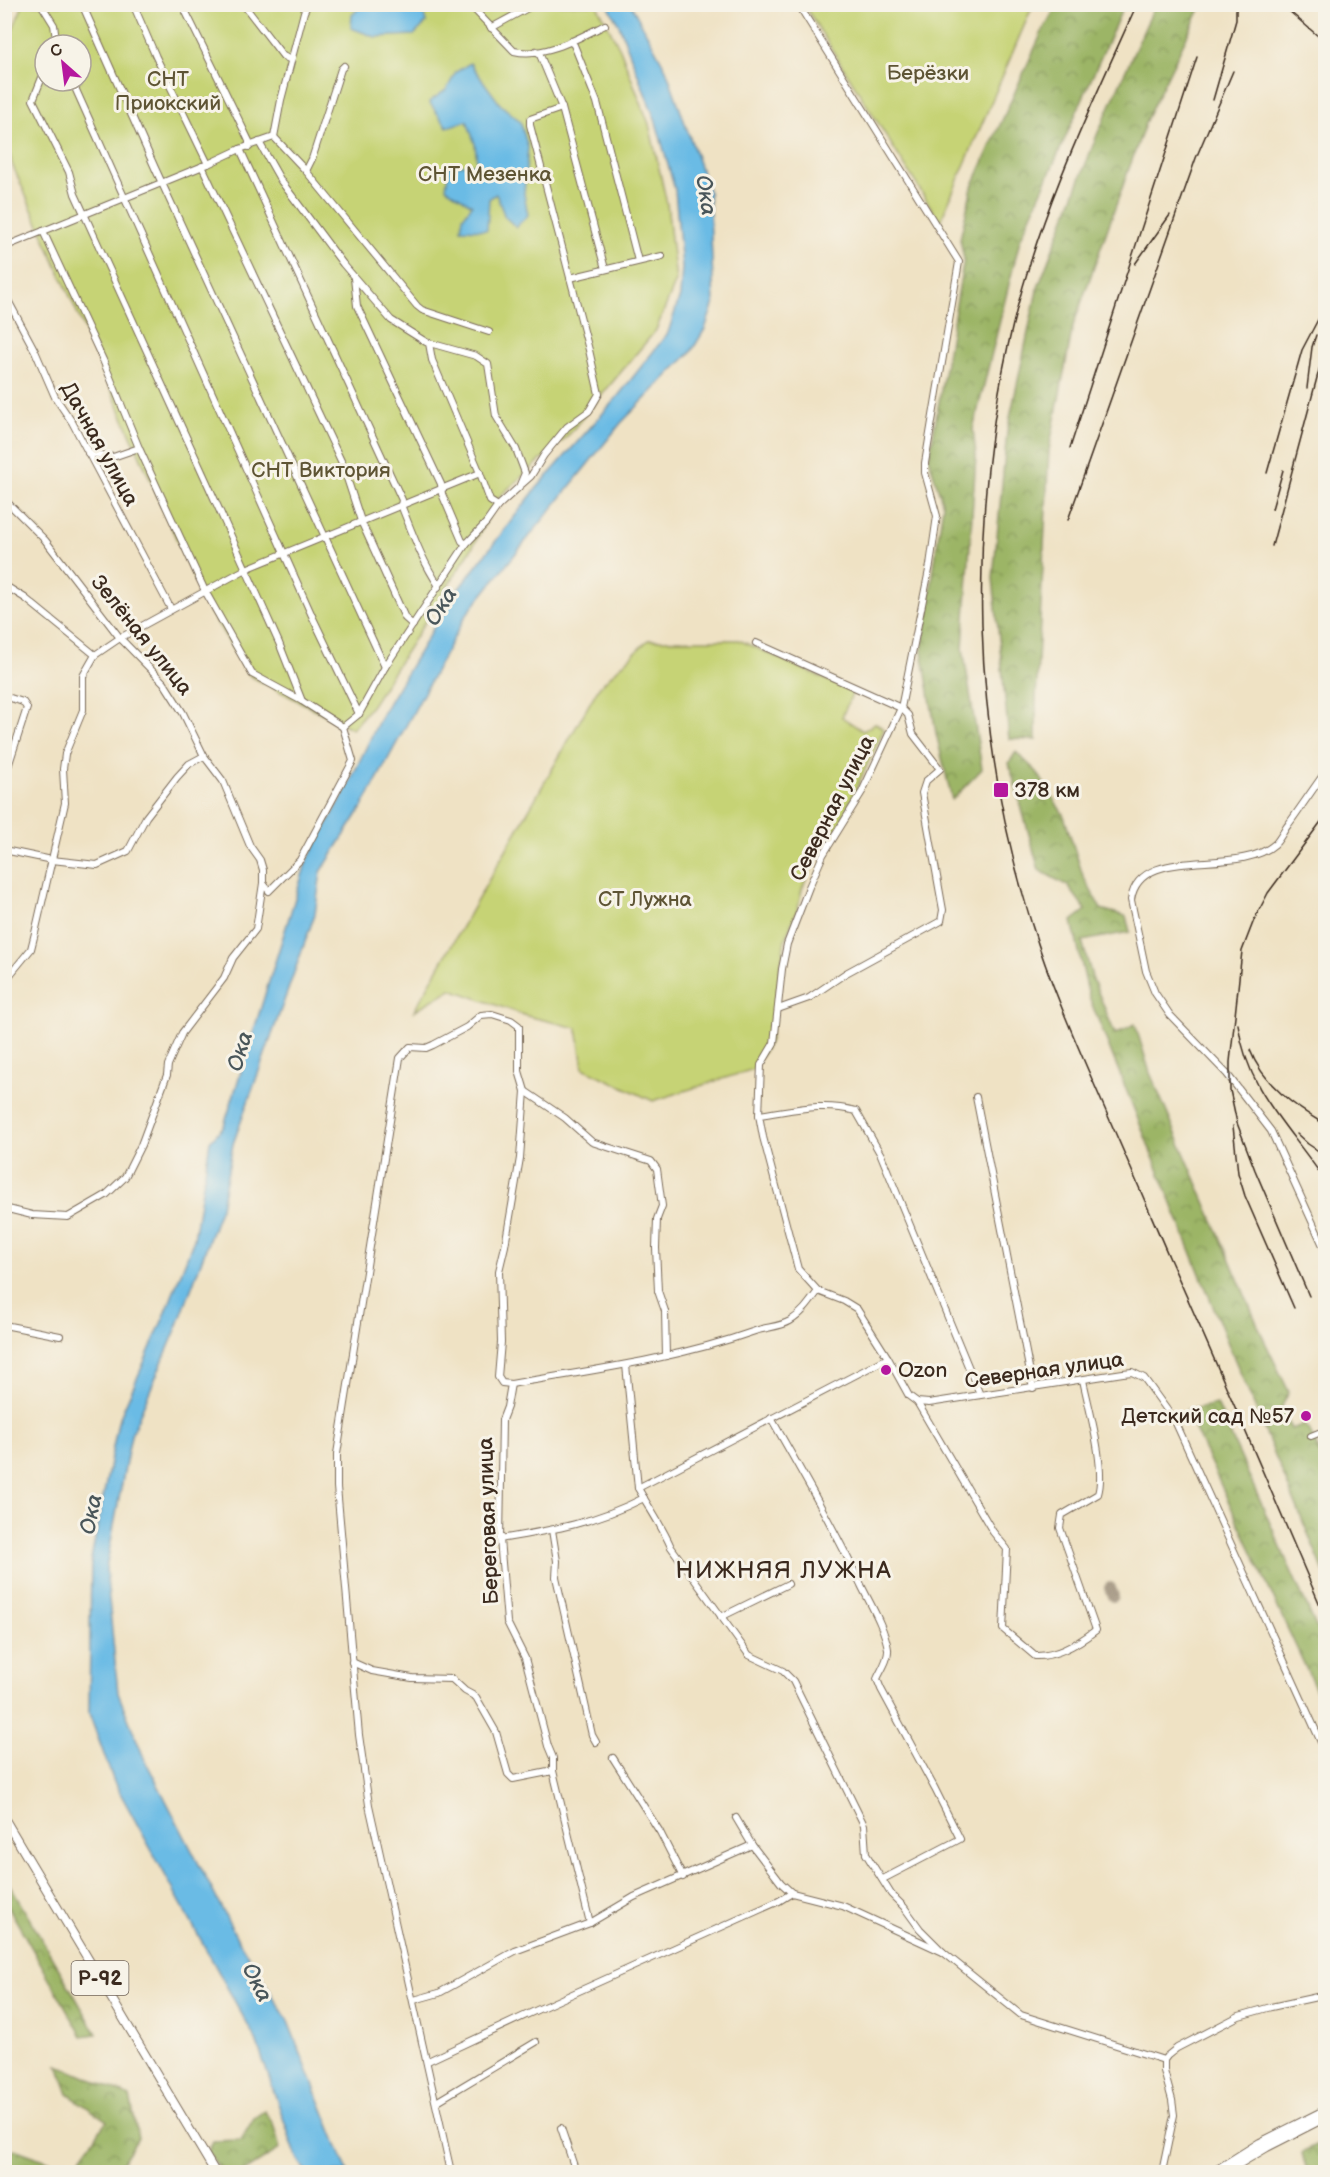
<svg xmlns="http://www.w3.org/2000/svg" width="1330" height="2177" font-family="'Balsamiq Sans',sans-serif">
	<style>
		.green { fill: #c6d374; stroke: #807e49; stroke-width: 1.5; fill-rule: evenodd }
		.forest { fill: url(#forest-crowns); stroke: #6c7042; stroke-width: 1.5 }
		.water { fill: #6abbe5; stroke: #527282; stroke-width: 1.5 }
		.lines { fill: none; stroke-linecap: round; stroke-linejoin: round }
		.taxiway { stroke: #958671; stroke-width: 12 }
		.minor-casing { stroke: #7a6a58; stroke-width: 8 }
		.major-casing { stroke: #7a6a58; stroke-width: 10 }
		.minor { stroke: #fff; stroke-width: 6 }
		.major { stroke: #fff; stroke-width: 8 }
		.rail { stroke: #3b2a1e; stroke-width: 1.5 }
		.poi-dot { fill: #b5179e; stroke: #f7f3e8; stroke-width: 2 }
		.labels { text-anchor: middle; stroke-width: 6; stroke-linejoin: round; paint-order: stroke }
		.shield { fill: #f7f3e8; stroke: #73665b; stroke-width: 1.5 }
		.shield-label { font-size: 20px; font-weight: bold; fill: #3b2a1e }
		.park-label { font-size: 21px; fill: #5e5434; stroke: #f7f3e8 }
		.street-label { font-size: 21px; fill: #3b2a1e; stroke: #f7f3e8 }
		.poi-label { font-size: 21px; fill: #3b2a1e; stroke: #f7f3e8; text-anchor: start }
		.water-label { font-size: 22px; font-style: italic; fill: #49565a; stroke: #f7f3e8 }
		.quarter-label { font-size: 24px; letter-spacing: 1.5px; fill: #3b2a1e; stroke: #f7f3e8 }
	</style>
	<defs>
		<pattern id="forest-crowns" width="20" height="18" patternUnits="userSpaceOnUse" patternTransform="scale(1.5)"><rect width="20" height="18" fill="#9cb566"/><path d="M2 6a3 3 0 1 1 6 0M12 15a3 3 0 1 1 6 0" fill="none" stroke="#809353"/></pattern>
	</defs>
	<rect width="100%" height="100%" fill="#f7f3e8"/>
	<filter id="ink" filterUnits="userSpaceOnUse"><feTurbulence type="fractalNoise" baseFrequency=".0167" numOctaves="2"/><feDisplacementMap in="SourceGraphic" scale="12" xChannelSelector="R" yChannelSelector="G"/><feConvolveMatrix kernelMatrix="1 2 1 2 8 2 1 2 1" color-interpolation-filters="sRGB"/></filter>
	<filter id="wash" filterUnits="userSpaceOnUse"><feTurbulence type="fractalNoise" baseFrequency=".008" numOctaves="4" result="noise"/><feDisplacementMap in="SourceGraphic" scale="24" xChannelSelector="R" yChannelSelector="G"/><feGaussianBlur stdDeviation="1.35" result="paint"/><feColorMatrix in="noise" values="0 0 0 0 0 0 0 0 0 0 0 0 0 0 0 0 0 1.4 0 .05"/><feComposite in="paint" operator="in"/></filter>
	<g filter="url(#wash)">
		<rect width="100%" height="100%" fill="#efe2c4"/>
		<g class="green">
			<path d="M23 5H597L620 49 649 124 667 204 676 281 656 330 565 439 500 496 472 548 372 705 352 729 250 676 204 602 12 164 7 140 5 139 4 50ZM45 45H81V81H45Z"/>
			<polygon points="804,5 1033,5 940,222"/>
			<polygon points="648,640 739,640 853,692 842,717 863,731 875,723 884,729 841,821 814,861 802,889 798,908 785,939 770,1040 754,1069 653,1101 583,1068 577,1028 527,1016 451,989 414,1011 599,687"/>
		</g>
		<g class="forest">
			<polygon points="1057,5 1124,5 1020,240 973,429 976,456 963,648 982,769 952,800 936,733 922,651 943,505 929,459 964,259 960,239 972,187 1042,32"/>
			<polygon points="1155,5 1202,5 1147,118 1073,326 1049,450 1036,699 1036,740 1009,739 993,578 1007,432 1037,290 1097,135"/>
			<polygon points="1016,752 1037,772 1064,816 1083,876 1101,909 1126,916 1130,932 1082,941 1092,977 1115,1034 1135,1024 1150,1073 1265,1342 1289,1392 1282,1406 1291,1429 1303,1425 1309,1429 1325,1467 1325,1574 1227,1341 1089,997 1072,921 1086,910 1068,886 1039,870 1009,763"/>
			<polygon points="1217,1404 1325,1647 1325,1709 1186,1410"/>
			<polygon points="4,1877 5,1877 97,2034 82,2036 5,1901"/>
			<polygon points="58,2065 130,2096 138,2138 116,2172 5,2172 5,2152 17,2150 72,2170 107,2121 68,2094"/>
			<polygon points="264,2111 273,2123 280,2149 243,2172 222,2172 208,2152 213,2141 241,2140 254,2118"/>
			<polygon points="1325,2141 1325,2172 1307,2172 1302,2153"/>
		</g>
		<g class="water">
			<polygon points="608,5 631,5 666,69 709,192 714,303 705,329 691,352 621,423 466,615 361,809 321,872 315,914 233,1144 221,1207 178,1325 131,1435 106,1568 118,1693 144,1758 237,1938 287,2019 348,2172 306,2172 297,2158 256,2040 114,1782 89,1713 91,1559 118,1422 166,1312 194,1239 210,1141 224,1126 306,863 344,794 382,714 450,600 536,489 618,396 668,333 680,296 682,267 675,190 656,122 619,25"/>
			<polygon points="361,6 424,13 426,23 414,35 375,37 351,28 352,15"/>
			<polygon points="470,63 500,104 520,121 528,147 524,194 528,215 516,227 505,217 496,194 489,199 487,230 461,229 463,217 472,205 446,188 449,166 477,164 475,144 467,121 447,127 429,102 447,89 456,72"/>
		</g>
		<g class="lines">
			<polyline class="taxiway" points="1110,1588 1113,1596"/>
		</g>
	</g>
	<g filter="url(#ink)">
		<g class="lines">
			<g class="minor-casing">
				<g id="minor">
					<polyline points="41,4 54,25 57,45"/>
					<polyline points="82,4 155,168 385,667"/>
					<polyline points="133,4 156,57 208,164"/>
					<polyline points="182,4 237,116 249,141 249,147"/>
					<polyline points="243,4 283,56 291,60"/>
					<path d="M469 4 514 51C544 58 579 38 605 25"/>
					<polyline points="798,4 959,262 925,463 925,473 937,516 930,565 901,708 862,792 823,855 809,887 787,944 782,969 774,1043 761,1065 759,1115 763,1137 798,1269 818,1291 844,1301 857,1309 888,1358 909,1396 917,1402 929,1403 1123,1373 1132,1372 1144,1378 1175,1421 1326,1753"/>
					<polyline points="491,28 535,4"/>
					<polyline points="570,41 574,45 597,102 638,261"/>
					<polyline points="536,51 540,55 562,108 605,269"/>
					<polyline points="45,70 33,100 69,172 75,194 209,487 279,643 302,701"/>
					<polyline points="72,81 313,618 359,714"/>
					<polyline points="274,137 306,171 417,306 422,310 489,332"/>
					<polyline points="259,142 281,181 343,264 391,320 426,342 476,356 488,364 496,416 516,449 525,473 519,487 498,506"/>
					<path d="M240 149 402 500 401 505C412 532 422 561 439 586"/>
					<polyline points="202,166 342,463 361,521 405,618 413,625"/>
					<polyline points="306,171 312,159 341,69 344,66"/>
					<polyline points="4,247 208,164 240,149 274,137 281,100 304,12 308,4"/>
					<polyline points="354,278 357,306 441,484 442,494 462,541 466,544"/>
					<polyline points="570,278 662,256"/>
					<polyline points="4,293 35,351 55,397 72,422 171,609"/>
					<polyline points="88,453 113,457 139,448"/>
					<polyline points="522,484 531,476 544,455 567,427 589,411 599,394 589,350 530,125 530,119 562,108"/>
					<polyline points="4,499 45,540 120,638 164,683 183,713 204,756 223,781 250,846 260,860 263,870 263,883 269,891 300,860 353,761 343,727 302,701 252,674 205,591 139,448 103,360 43,231"/>
					<polyline points="4,585 25,598 95,655"/>
					<polyline points="1326,602 1326,624"/>
					<polyline points="756,643 901,708 908,715 913,734 940,769 926,781 922,793 943,910 941,921 846,973 809,998 778,1009"/>
					<polyline points="4,696 23,702 27,708 4,779"/>
					<polyline points="343,727 359,714 385,667 466,544 486,523 498,506 490,501 480,473 432,360 429,343"/>
					<path d="M1326 771C1313 789 1301 807 1288 825 1284 830 1280 839 1275 844 1237 878 1139 842 1131 900L1146 971 1155 993 1170 1015 1227 1074 1271 1131 1326 1252"/>
					<polyline points="4,850 52,860 97,865 128,851 146,817 177,777 189,764 204,756"/>
					<polyline points="4,982 31,949 35,933 65,803 63,769 65,754 83,710 83,676 95,655 120,638 246,569 480,473"/>
					<polyline points="525,1091 565,1118 592,1142 651,1161 657,1169 662,1206 657,1219 656,1248 658,1291 665,1311 666,1356"/>
					<polyline points="976,1097 1033,1388"/>
					<path d="M759 1115C795 1110 821 1102 856 1111L881 1155 980 1395"/>
					<polyline points="4,1208 32,1215 68,1217 106,1195 125,1177 141,1145 167,1075 168,1065 182,1033 224,978 233,958 256,929 263,883"/>
					<polyline points="4,1325 60,1336"/>
					<path d="M626 1365 638 1488C649 1508 662 1526 671 1547L749 1655 783 1671 793 1681 864 1825 866 1854 891 1894 904 1907 920 1929 943 1952"/>
					<path d="M917 1402 993 1532 1007 1549 1003 1629 1035 1656C1056 1657 1079 1643 1096 1630L1060 1528 1062 1515 1098 1494C1106 1468 1089 1409 1083 1380"/>
					<path d="M771 1418C803 1474 835 1530 863 1589 872 1607 885 1629 888 1649 889 1659 881 1670 877 1679L881 1689 935 1789 960 1839 883 1879"/>
					<polyline points="1311,1436 1326,1430"/>
					<polyline points="638,1488 888,1358"/>
					<polyline points="552,1530 557,1561 556,1577 592,1735 596,1742"/>
					<path d="M500 1539C553 1530 595 1523 644 1498"/>
					<polyline points="721,1617 788,1584"/>
					<polyline points="352,1662 372,1671 412,1678 452,1679 465,1691 476,1697 496,1732 508,1774 513,1779 553,1771 553,1758 548,1746 525,1658 507,1622 500,1539 502,1420 507,1407 511,1384"/>
					<polyline points="613,1758 660,1832 683,1877"/>
					<polyline points="553,1771 590,1923"/>
					<polyline points="736,1818 752,1845 781,1883 792,1893 843,1906 943,1952 1021,2015 1164,2060"/>
					<polyline points="414,2000 439,1993 515,1951 590,1923 634,1897 752,1845"/>
					<polyline points="428,2061 539,2009 779,1901 792,1893"/>
					<polyline points="436,2102 536,2042"/>
					<polyline points="561,2128 576,2172"/>
					<path d="M451 2172 369 1805 359 1735 337 1487V1454L400 1058 410 1047 426 1048 433 1045 467 1027 481 1015 492 1014 511 1020 519 1026V1071L525 1091 520 1158 505 1246 499 1271 501 1342 498 1377 502 1383 511 1384C593 1370 676 1359 755 1331 766 1327 780 1327 790 1321 802 1314 810 1302 818 1291"/>
					<polyline points="1162,2172 1174,2115 1172,2100 1164,2071 1164,2060 1167,2056 1177,2048 1239,2016 1271,2007 1326,1995"/>
				</g>
			</g>
			<g class="major-casing">
				<g id="major">
					<polyline points="4,1818 215,2172"/>
					<polyline points="1214,2172 1260,2143 1326,2110"/>
					<polyline points="1225,2172 1267,2147 1326,2117"/>
				</g>
			</g>
			<use href="#minor" class="minor"/>
			<use href="#major" class="major"/>
			<g class="rail">
				<path d="M1137 4C1090 108 1040 212 1013 324 966 521 971 731 1032 925 1053 993 1083 1058 1111 1123 1131 1168 1150 1213 1169 1257 1223 1377 1274 1498 1326 1619"/>
				<polyline points="1281,4 1326,43"/>
				<polyline points="1213,100 1236,20 1236,4"/>
				<polyline points="1135,264 1170,215"/>
				<polyline points="1307,388 1312,347 1316,335"/>
				<polyline points="1070,448 1197,57"/>
				<polyline points="1267,473 1302,350 1323,310"/>
				<polyline points="1272,509 1283,470"/>
				<polyline points="1068,520 1196,158 1233,71"/>
				<polyline points="1272,546 1326,344"/>
				<path d="M1238 1024C1248 1094 1290 1127 1326 1182"/>
				<path d="M1250 1050C1263 1084 1295 1107 1326 1125"/>
				<polyline points="1233,1126 1238,1173 1245,1196 1294,1308"/>
				<polyline points="1297,1134 1308,1144 1326,1156"/>
				<polyline points="1309,1296 1255,1170 1237,1123 1230,1090 1230,1062 1242,951 1254,920 1268,893 1326,815"/>
			</g>
		</g>
	</g>
	<g class="poi-dot">
		<rect x="993" y="782" width="16" height="16" rx="3"/>
		<circle cx="886" cy="1370" r="6"/>
		<circle cx="1306" cy="1416" r="6"/>
	</g>
	<g class="labels">
		<rect class="shield" x="71.5" y="1961" width="57" height="34" rx="4.5"/>
		<g class="shield-label">
			<text x="100" y="1985">Р-92</text>
		</g>
		<g class="park-label">
			<text x="928" y="80">Берёзки</text>
			<text x="168" y="86">СНТ<tspan x="168" dy="24">Приокский</tspan></text>
			<text x="485" y="181">СНТ Мезенка</text>
			<text x="321" y="477">СНТ Виктория</text>
			<text x="645" y="906">СТ Лужна</text>
		</g>
		<g class="street-label">
			<text transform="translate(100 444) rotate(61)" y="7">Дачная улица</text>
			<text transform="translate(142 635) rotate(51)" y="7">Зелёная улица</text>
			<text transform="translate(832 808) rotate(-63)" y="7">Северная улица</text>
			<text transform="translate(1044 1370) rotate(-8)" y="7">Северная улица</text>
			<text transform="translate(488 1521) rotate(-92)" y="7">Береговая улица</text>
		</g>
		<g class="poi-label">
			<text x="1014" y="797">378 км</text>
			<text x="898" y="1377">Ozon</text>
			<text x="1294" y="1423" text-anchor="end">Детский сад №57</text>
		</g>
		<g class="water-label">
			<text transform="translate(707 195) rotate(81)" y="8">Ока</text>
			<text transform="translate(440 606) rotate(-58)" y="8">Ока</text>
			<text transform="translate(239 1051) rotate(-73)" y="8">Ока</text>
			<text transform="translate(90 1514) rotate(-79)" y="8">Ока</text>
			<text transform="translate(258 1982) rotate(63)" y="8">Ока</text>
		</g>
		<g class="quarter-label">
			<text x="784" y="1578">НИЖНЯЯ ЛУЖНА</text>
		</g>
	</g>
	<rect width="1330" height="2177" fill="none" stroke="#f7f3e8" stroke-width="24"/>
	<g transform="translate(63 63) rotate(332)"><circle r="28" fill="#f7f3e8" stroke="#aca397" stroke-width="1.5"/>
	<path d="M0-4.5L10 22L0 15L-10 22Z" fill="#b5179e"/>
	<text y="-9" font-size="16" font-weight="bold" text-anchor="middle" fill="#3b2a1e">С</text>
	</g>
</svg>
